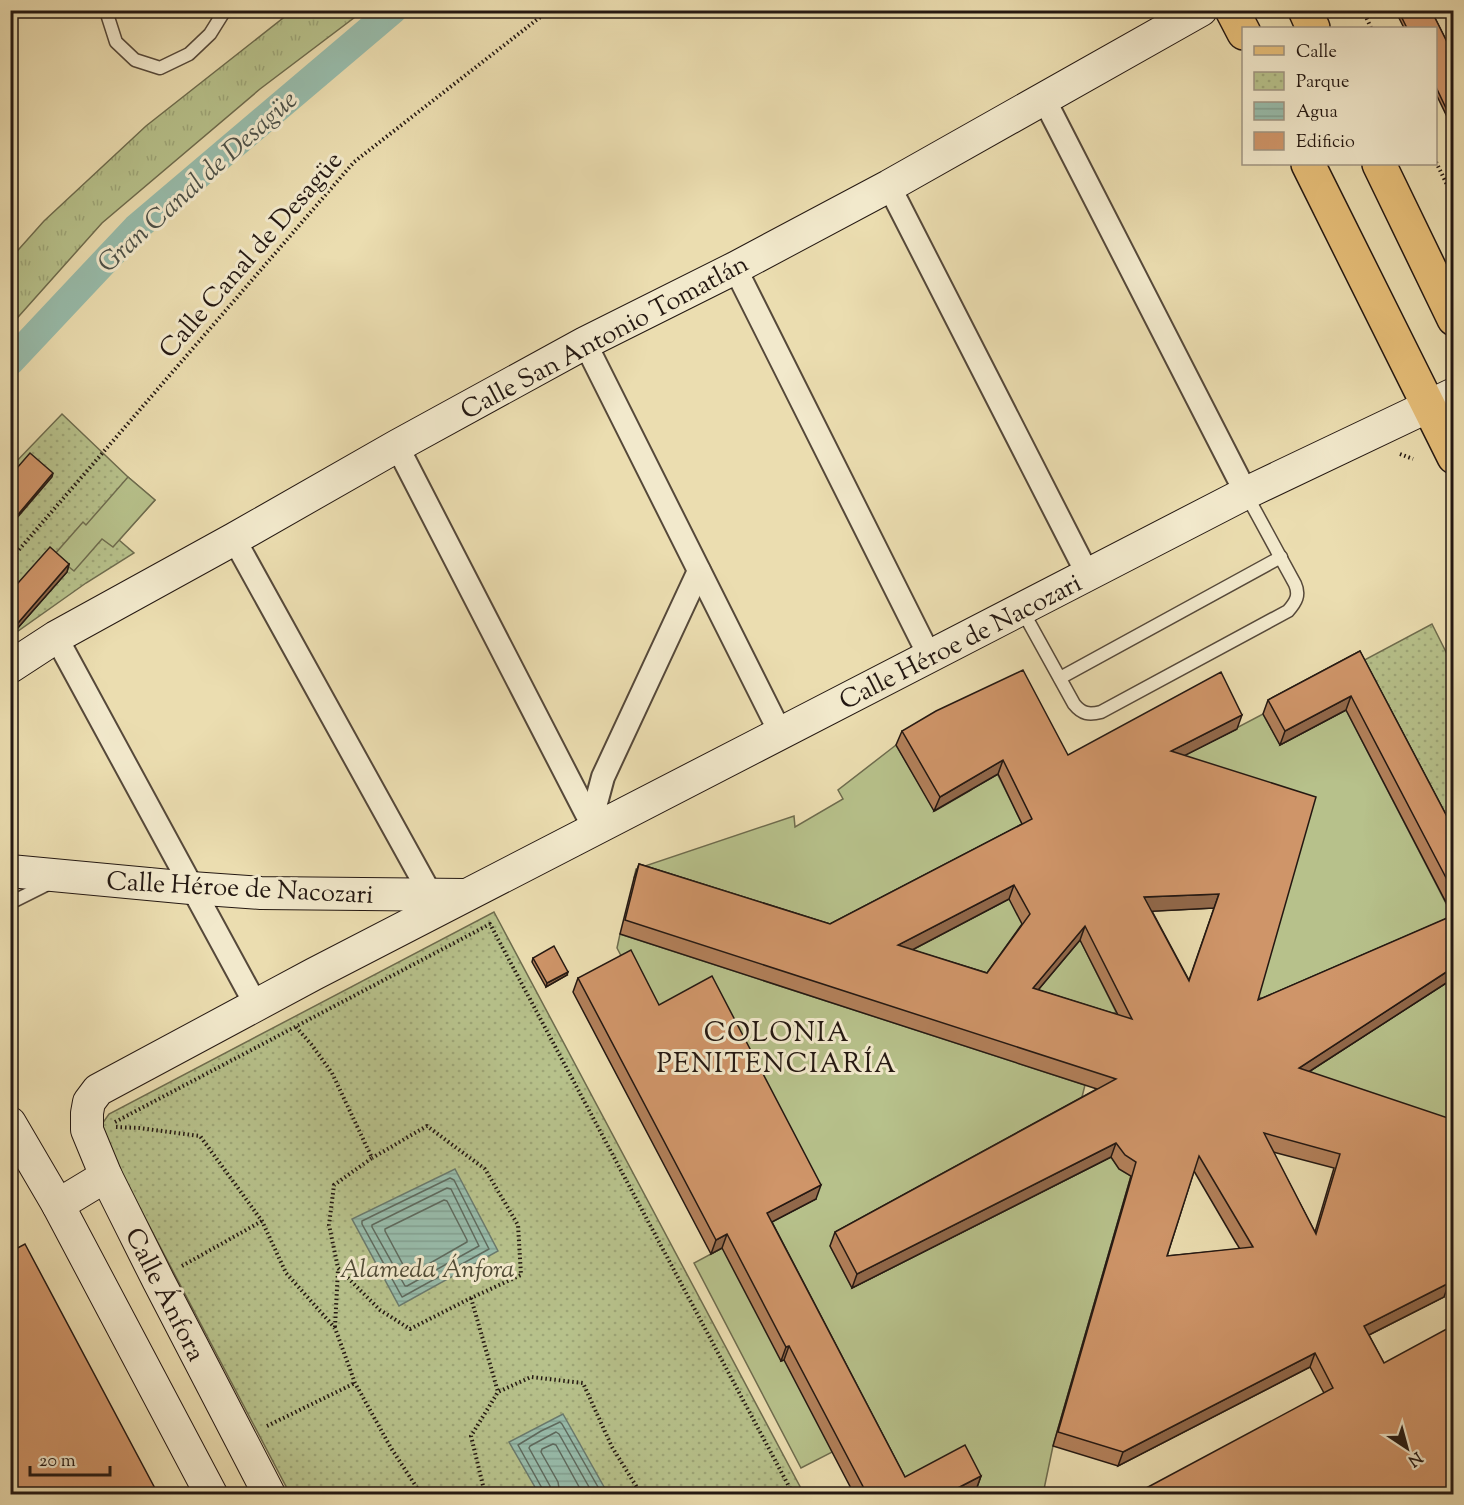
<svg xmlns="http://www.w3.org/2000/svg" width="1464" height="1505" font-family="'Sorts Mill Goudy',serif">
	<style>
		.grass { fill: url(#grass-tufts); stroke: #6e6c4e; stroke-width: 1.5 }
		.park { fill: url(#park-dots); stroke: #6e6c4e; stroke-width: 1.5 }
		.garden { fill: #b7c18b; stroke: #6e6c4e; stroke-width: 1.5 }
		.water { fill: url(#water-rules); stroke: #6a7a6e; stroke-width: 1.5 }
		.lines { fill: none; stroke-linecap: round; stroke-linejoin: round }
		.shore { stroke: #5e6a5e; stroke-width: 1.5 }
		.canal { stroke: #98bcab; stroke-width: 28 }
		.lane-casing { stroke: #56493a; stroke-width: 15 }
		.street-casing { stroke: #56493a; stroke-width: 26 }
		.secondary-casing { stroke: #241812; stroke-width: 34 }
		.primary-casing { stroke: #241812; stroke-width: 36 }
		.path { stroke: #241812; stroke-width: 4; stroke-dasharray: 1.5 3; stroke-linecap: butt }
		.lane { stroke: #f2e9cc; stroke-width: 12 }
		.street { stroke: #f2e9cc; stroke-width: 22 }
		.secondary { stroke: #f2e9cc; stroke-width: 32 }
		.primary { stroke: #e6be78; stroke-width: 33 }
		.wall { fill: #b2805a; stroke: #241812; stroke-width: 1.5; fill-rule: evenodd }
		.shaded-wall { fill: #91684a; stroke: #241812; stroke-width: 1.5 }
		.building { fill: #cf9569; stroke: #241812; stroke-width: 1.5; fill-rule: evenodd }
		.labels { text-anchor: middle; stroke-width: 6; stroke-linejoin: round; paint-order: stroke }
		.street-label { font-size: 26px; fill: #241812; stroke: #f2e9cc }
		.park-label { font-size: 26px; font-style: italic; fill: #504b36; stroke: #f2e9cc }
		.water-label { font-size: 27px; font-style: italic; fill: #4d5148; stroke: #f2e9cc }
		.neighbourhood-label { font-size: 27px; letter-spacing: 1.5px; fill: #241812; stroke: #f2e9cc }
	</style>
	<defs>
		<pattern id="grass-tufts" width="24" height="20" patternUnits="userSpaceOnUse" patternTransform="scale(1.5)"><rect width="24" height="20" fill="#b7c18b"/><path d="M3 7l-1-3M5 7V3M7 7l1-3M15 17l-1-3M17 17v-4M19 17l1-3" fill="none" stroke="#9da577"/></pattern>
		<pattern id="park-dots" width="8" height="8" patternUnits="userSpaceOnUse" patternTransform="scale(1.5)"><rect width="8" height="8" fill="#b7c18b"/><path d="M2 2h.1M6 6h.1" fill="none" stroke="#9da577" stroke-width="1.8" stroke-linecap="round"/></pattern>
		<pattern id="water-rules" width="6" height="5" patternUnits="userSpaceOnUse" patternTransform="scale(1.5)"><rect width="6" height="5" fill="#98bcab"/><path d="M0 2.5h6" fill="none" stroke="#83a192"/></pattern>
	</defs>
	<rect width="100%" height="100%" fill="#ebddb0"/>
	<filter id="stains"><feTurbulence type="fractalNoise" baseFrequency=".00333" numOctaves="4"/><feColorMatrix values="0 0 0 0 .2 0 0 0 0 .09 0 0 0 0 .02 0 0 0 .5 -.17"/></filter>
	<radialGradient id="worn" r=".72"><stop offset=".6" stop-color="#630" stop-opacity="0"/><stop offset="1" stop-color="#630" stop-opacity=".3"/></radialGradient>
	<polygon class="grass" points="292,11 363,11 260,89 102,223 11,325 11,258 44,221 146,126"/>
	<g class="park">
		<polygon points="62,414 128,477 155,500 119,540 134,553 86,583 11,636 11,467"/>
		<polygon points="1432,624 1453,666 1453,854 1355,665"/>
		<polygon points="494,912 804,1494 290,1494 102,1136 102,1124 109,1114"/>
	</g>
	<g class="garden">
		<polygon points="128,477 155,500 113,547 102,539 74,571 54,555 83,522 86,525"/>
		<polygon points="965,709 1116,1012 1108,1017 634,878 636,869 794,816 795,827 843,799 838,790 896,745 935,811 971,790"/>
		<polygon points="1346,710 1453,917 1273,1006 1258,996 1166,765 1263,714 1280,745"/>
		<polygon points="620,934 1085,1085 1082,1097 1086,1107 830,1246 852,1288 1111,1157 1119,1169 1131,1176 1053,1446 1043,1494 979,1494 960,1459 900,1491 832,1452 801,1468 694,1263 816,1198 654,1019 617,948"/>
		<polygon points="1453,978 1453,1136 1307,1073"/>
	</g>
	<g class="water">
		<polygon points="455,1169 498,1251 399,1306 352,1219"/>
		<polygon points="563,1414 608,1494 539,1494 509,1442"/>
	</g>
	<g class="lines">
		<g class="shore">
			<polygon points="450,1178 454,1180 489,1249 404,1296 402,1297 362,1224 362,1221"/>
			<polygon points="447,1188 451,1189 479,1246 407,1286 405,1286 372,1227 372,1225"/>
			<polygon points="444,1200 447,1201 467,1240 467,1242 411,1274 408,1274 385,1231 385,1229"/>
			<polyline points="544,1494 543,1490 518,1445 541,1431 560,1422 562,1424 602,1494"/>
			<polyline points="551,1494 550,1486 529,1448 530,1446 556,1432 559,1434 593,1494"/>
			<polyline points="560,1494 558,1482 541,1452 542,1449 553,1444 556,1445 583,1494"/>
		</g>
		<polyline class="canal" points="10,362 136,228 393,10"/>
		<g class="lane-casing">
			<g id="lane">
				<polyline points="108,10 107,14 116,42 135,60 160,68 189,54 210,34 225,10"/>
				<path d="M1022 610 1074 704C1082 714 1089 715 1101 712L1288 611C1296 602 1300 595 1295 584L1246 494"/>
				<polyline points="1060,678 1281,557"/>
				<polyline points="10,903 50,883"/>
			</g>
		</g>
		<g class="street-casing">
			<g id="street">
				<polyline points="1044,99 1246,493"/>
				<polyline points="889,186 1088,575"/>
				<polyline points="735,268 930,657"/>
				<polyline points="585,343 781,734"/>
				<polyline points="397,446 595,830"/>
				<polyline points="234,539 431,895"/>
				<polyline points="56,637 256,1005"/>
				<polyline points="595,829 596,803 603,777 699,571"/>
			</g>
		</g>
		<g class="secondary-casing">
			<g id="secondary">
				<polyline points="10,667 56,637 234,539 397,446 585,343 735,268 889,186 1201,10"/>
				<polyline points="10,871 191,888 261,893 465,895"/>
				<polyline points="10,1123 58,1205 211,1494"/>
				<polyline points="58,1205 106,1176"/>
				<polyline points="269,1494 158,1280 106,1176 87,1130 87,1113 89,1102 98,1090 314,974 1246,493 1454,394"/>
			</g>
		</g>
		<g class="primary-casing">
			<g id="primary">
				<polyline points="1232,10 1244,33"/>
				<polyline points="1305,10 1313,28"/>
				<polyline points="1308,164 1454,457"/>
				<polyline points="1379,164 1454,319"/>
			</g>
		</g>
		<g class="path">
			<polyline points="1363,10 1371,28"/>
			<polyline points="1436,162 1454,199"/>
			<polyline points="1400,454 1413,459"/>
			<polyline points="10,560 354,162 539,18 553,10"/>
			<polyline points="296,1027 311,1044 332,1073 372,1158 334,1185 329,1225 338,1268 380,1310 410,1329 471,1298 521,1275 518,1225 485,1169 427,1126 372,1158"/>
			<polyline points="115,1122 490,924 793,1494"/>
			<polyline points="116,1127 139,1128 200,1136 262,1221 286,1273 335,1328 355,1383 391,1448 421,1494"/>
			<polyline points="182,1266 262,1221"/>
			<polyline points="471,1298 498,1392"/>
			<polyline points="335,1327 338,1269"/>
			<polyline points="267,1426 355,1383"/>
			<polyline points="485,1494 471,1436 498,1392 531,1377 583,1383 612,1447 641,1494"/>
		</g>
		<use href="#lane" class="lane"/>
		<use href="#street" class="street"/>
		<use href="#secondary" class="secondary"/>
		<use href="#primary" class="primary"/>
	</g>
	<g class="wall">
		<polygon points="1395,10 1431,10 1454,56 1454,131 1436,94 1436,28 1404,28"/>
		<polygon points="69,564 67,572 16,630 10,625 10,592"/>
		<path d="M1360 651 1454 830V978L1310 1071 1444 1297 1369 1335 1454 1494 1324 1393 1310 1367 1118 1466 1053 1446 1131 1176 1119 1169 1111 1157 852 1288 830 1246 835 1232 1097 1089 620 934 634 878 639 864 830 924 1022 824 998 774 934 811 896 745 902 731 1068 755 1237 729 1185 755 1258 1000 1453 916 1346 710 1280 745 1263 714 1268 700ZM1009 899 1022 924 987 973 912 950ZM1214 908 1189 980 1152 911ZM1080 940 1118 1015 1038 990ZM1273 1152 1334 1168 1315 1232ZM1194 1171 1235 1241 1240 1249 1167 1256Z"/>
		<polygon points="533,958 567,975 546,987 532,962"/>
		<polygon points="578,978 659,1005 816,1199 772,1222 905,1477 981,1476 976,1490 968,1494 854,1494 784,1360 781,1361 722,1248 711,1254 573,992"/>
	</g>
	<g class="shaded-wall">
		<polygon points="53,473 52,477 10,526 10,524"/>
		<polygon points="69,564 67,572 16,630 18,623"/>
		<polygon points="1351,696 1346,710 1280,745 1285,731"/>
		<polygon points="1242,715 1237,729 1166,765 1171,751"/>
		<polygon points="1003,760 998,774 934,811 940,797"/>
		<polygon points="1014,885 1009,899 893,960 898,945"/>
		<polygon points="1219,894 1214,908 1139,912 1144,897"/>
		<polygon points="1085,926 1080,940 1028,1002 1033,988"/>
		<polygon points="1454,967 1454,978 1293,1082 1299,1068"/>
		<polygon points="568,972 567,975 546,987 547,983"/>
		<polygon points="1116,1143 1111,1157 852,1288 857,1274"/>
		<polygon points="821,1185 816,1199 762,1227 767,1213"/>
		<polygon points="727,1234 722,1248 711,1254 716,1240"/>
		<polygon points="1449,1283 1444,1297 1359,1340 1364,1326"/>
		<polygon points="789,1346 784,1360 781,1361 786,1347"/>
		<polygon points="1315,1353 1310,1367 1118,1466 1123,1452"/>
		<polygon points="981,1476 976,1490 968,1494 946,1494"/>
	</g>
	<g class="building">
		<polygon points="1398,10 1431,10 1454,56 1454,125 1436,87 1436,28 1407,28"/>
		<polygon points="30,453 53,473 10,524 10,476"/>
		<polygon points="50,547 69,564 18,623 10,616 10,592"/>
		<polygon points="1360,651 1454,830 1454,893 1351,696 1285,731 1268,700"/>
		<path d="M1023 670 1068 755 1221 672 1242 715 1171 751 1316 797 1258 1000 1454 915V967L1299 1068 1454 1120V1266L1449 1283 1364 1326 1384 1363 1454 1325V1494H1135L1333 1388 1315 1353 1123 1452 1058 1432 1136 1162 1125 1155 1116 1143 857 1274 835 1232 1116 1079 625 920 639 864 830 924 1032 819 1003 760 940 797 902 731 936 711ZM1014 885 1030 914 987 973 898 945ZM1219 894 1189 981 1144 897ZM1085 926 1132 1019 1033 988ZM1264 1133 1340 1154 1316 1234ZM1199 1156 1253 1247 1167 1256Z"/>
		<polygon points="554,946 568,972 547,983 533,958"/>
		<polygon points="631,950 659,1005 712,976 821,1185 767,1213 905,1477 965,1445 981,1476 946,1494 867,1494 789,1346 786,1347 727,1234 716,1240 578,978"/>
		<polygon points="25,1244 158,1494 10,1494 10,1252"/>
	</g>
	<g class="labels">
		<g class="street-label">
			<text transform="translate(250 254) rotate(-49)" y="9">Calle Canal de Desagüe</text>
			<text transform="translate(604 336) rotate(-28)" y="9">Calle San Antonio Tomatlán</text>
			<text transform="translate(960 641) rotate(-27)" y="9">Calle Héroe de Nacozari</text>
			<text transform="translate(240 887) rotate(3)" y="9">Calle Héroe de Nacozari</text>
			<text transform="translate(166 1294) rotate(63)" y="9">Calle Ánfora</text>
		</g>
		<g class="park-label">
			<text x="427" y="1277">Alameda Ánfora</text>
		</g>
		<g class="water-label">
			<text transform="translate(197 181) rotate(-42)" y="9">Gran Canal de Desagüe</text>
		</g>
		<g class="neighbourhood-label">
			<text x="777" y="1041">COLONIA<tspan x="777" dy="31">PENITENCIARÍA</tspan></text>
		</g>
	</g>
	<rect width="1464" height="1505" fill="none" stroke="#ebddb0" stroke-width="36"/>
	<rect x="12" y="12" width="1440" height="1481" fill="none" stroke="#241812" stroke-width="3"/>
	<rect x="18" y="18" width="1428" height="1469" fill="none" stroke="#241812" stroke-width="1.5"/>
	<rect x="1242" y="27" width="195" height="138" fill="#f2e9cc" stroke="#a09582" stroke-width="1.5"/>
	<rect x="1254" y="46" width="30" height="9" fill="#e6be78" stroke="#a09582" stroke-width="1.5"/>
	<text x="1296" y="57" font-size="18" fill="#241812">Calle</text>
	<rect x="1254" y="72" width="30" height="18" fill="url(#park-dots)" stroke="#a09582" stroke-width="1.5"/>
	<text x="1296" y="87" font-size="18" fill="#241812">Parque</text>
	<rect x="1254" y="102" width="30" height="18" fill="url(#water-rules)" stroke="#a09582" stroke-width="1.5"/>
	<text x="1296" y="117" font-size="18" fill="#241812">Agua</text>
	<rect x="1254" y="132" width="30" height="18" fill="#cf9569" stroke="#a09582" stroke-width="1.5"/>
	<text x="1296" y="147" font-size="18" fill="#241812">Edificio</text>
	<g transform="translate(1407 1448) rotate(144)" stroke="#f2e9cc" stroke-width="4.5" paint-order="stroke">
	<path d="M0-4.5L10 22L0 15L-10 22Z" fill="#241812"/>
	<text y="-9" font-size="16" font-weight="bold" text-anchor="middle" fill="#241812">N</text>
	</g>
	<path d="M30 1466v9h80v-9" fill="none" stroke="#241812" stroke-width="3"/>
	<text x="39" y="1466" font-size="18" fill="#241812" stroke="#f2e9cc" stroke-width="4.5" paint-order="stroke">20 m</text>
	<rect width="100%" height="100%" filter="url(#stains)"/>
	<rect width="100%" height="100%" fill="url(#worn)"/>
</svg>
